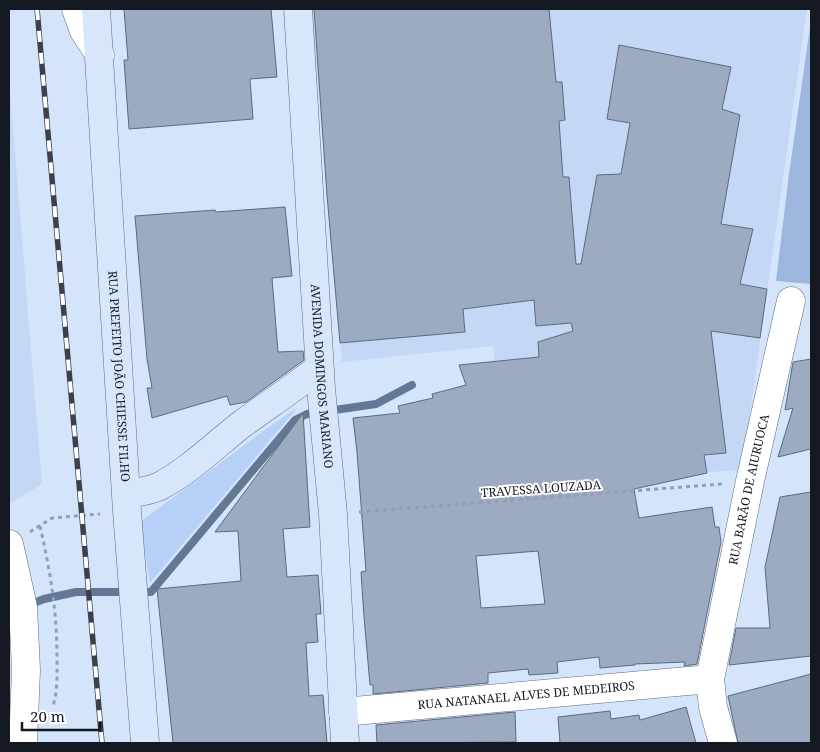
<svg xmlns="http://www.w3.org/2000/svg" width="820" height="752" font-family="'Noto Serif',serif">
	<style>
		.built { fill: #c4d8f6 }
		.green { fill: #b6d0f7 }
		.forest { fill: #9cb6dd }
		.lines { fill: none; stroke-linecap: round; stroke-linejoin: round }
		.stream { stroke: #647794; stroke-width: 8 }
		.building { fill: #9cabc1; stroke: #5c6a7e; fill-rule: evenodd }
		.minor-casing { stroke: #5e6c80; stroke-width: 29 }
		.tertiary-casing { stroke: #5e6c80; stroke-width: 29 }
		.secondary-casing { stroke: #5e6c80; stroke-width: 29 }
		.path { stroke: #929fb1; stroke-width: 3; stroke-dasharray: 4 4; stroke-linecap: butt }
		.minor { stroke: #fff; stroke-width: 28 }
		.tertiary { stroke: #fff; stroke-width: 28 }
		.secondary { stroke: #d8e6fc; stroke-width: 28 }
		.rail-casing { stroke: #3a414c; stroke-width: 5.5 }
		.rail { stroke: #fff; stroke-width: 4; stroke-dasharray: 11; stroke-linecap: butt }
		.labels { text-anchor: middle; stroke-width: 4; stroke-linejoin: round; paint-order: stroke }
		.street-label { font-size: 12px; fill: #141921; stroke: #fff }
	</style>
	<rect width="100%" height="100%" fill="#d4e4fb"/>
	<g class="built">
		<polygon points="311,9 807,9 742,470 506,484 493,346 342,362"/>
		<polygon points="9,79 42,484 9,504"/>
	</g>
	<polygon class="green" points="298,407 150,583 140,522 266,429"/>
	<polygon class="forest" points="811,20 811,284 776,281 789,174"/>
	<g class="lines">
		<polyline class="stream" points="29,605 44,599 76,592 151,592 295,420 307,414 376,404 412,385"/>
	</g>
	<g class="building">
		<polygon points="124,9 271,9 277,77 250,79 253,119 129,129 124,60 128,60"/>
		<path d="M314 9H549L556 82H562L565 120 559 121 563 177H569L576 264H581L597 175 621 174 630 123 607 119 619 45 731 67 722 109 740 115 721 224 753 229 740 284 767 289 760 338 711 331 726 453 704 455 707 473 634 489 639 518 712 507 715 527H719L721 542 697 664 684 666 685 662 635 664V665L600 668 599 657 557 662 558 673 529 675 528 669 488 673V683L373 694V685H370L364 617 361 572 366 571 357 452 353 418 400 413 398 406 433 398 432 394 466 385 459 365 539 357 538 342 573 331 571 323 536 326 534 300 463 309 465 332 340 343 327 195ZM538 551 545 604 481 608 476 556Z"/>
		<polygon points="285,207 292,276 272,278 278,352 303,351 304,360 246,402 230,405 227,396 152,418 147,388 152,388 147,359 135,216 215,210 216,212"/>
		<polygon points="811,359 811,449 778,457 793,408 785,410 793,362"/>
		<polygon points="303,413 310,527 283,529 287,577 318,575 321,614 316,614 318,642 306,643 309,696 323,695 327,743 173,743 157,589 241,581 238,531 215,532"/>
		<polygon points="811,492 811,656 729,665 736,628 770,628 765,567 780,497"/>
		<polygon points="811,674 811,743 738,743 728,696"/>
		<polygon points="686,707 696,743 560,743 558,717 610,711 611,719 639,715 640,720"/>
		<polygon points="515,712 516,742 377,743 376,725"/>
	</g>
	<g class="lines">
		<g class="minor-casing">
			<g id="minor">
				<polyline points="9,544 23,607 26,670 23,743"/>
				<path id="s1" d="M343 712 710 679"/>
				<path id="s2" d="M723 743 713 707 710 679 750 481 791 301"/>
			</g>
		</g>
		<g class="tertiary-casing">
			<polyline id="tertiary" points="76,9 84,31 100,55"/>
		</g>
		<g class="secondary-casing">
			<g id="secondary">
				<path id="s3" d="M96 9 127 511 145 743"/>
				<path id="s4" d="M298 9 321 388 333 514 345 743"/>
				<path d="M127 494C138 492 150 491 160 486 190 470 215 445 242 424 268 405 294 388 319 368"/>
			</g>
		</g>
		<g class="path">
			<polyline points="359,512 722,484"/>
			<path d="M40 526C50 569 57 612 57 656 57 673 58 690 53 706"/>
			<polyline points="30,532 52,518 100,514"/>
		</g>
		<use href="#minor" class="minor"/>
		<use href="#tertiary" class="tertiary"/>
		<use href="#secondary" class="secondary"/>
		<g class="rail-casing">
			<polyline id="rail" points="37,9 102,743"/>
		</g>
		<use href="#rail" class="rail"/>
	</g>
	<g class="labels">
		<g class="street-label">
			<text dy="4" stroke="none"><textPath href="#s3" startOffset="368">RUA PREFEITO JOÃO CHIESSE FILHO</textPath></text>
			<text dy="4" stroke="none"><textPath href="#s4" startOffset="368">AVENIDA DOMINGOS MARIANO</textPath></text>
			<text transform="translate(541 489) rotate(-4)" y="4">TRAVESSA LOUZADA</text>
			<text dy="4" stroke="none"><textPath href="#s2" startOffset="259">RUA BARÃO DE AIURUOCA</textPath></text>
			<text dy="4" stroke="none"><textPath href="#s1" startOffset="184">RUA NATANAEL ALVES DE MEDEIROS</textPath></text>
		</g>
	</g>
	<rect width="820" height="752" fill="none" stroke="#141921" stroke-width="20"/>
	<path d="M22 722v8h78v-8" fill="none" stroke="#141921" stroke-width="2.5"/>
	<text x="30" y="722" font-size="15" fill="#141921" stroke="#ffffff" stroke-width="4" paint-order="stroke">20 m</text>
</svg>
